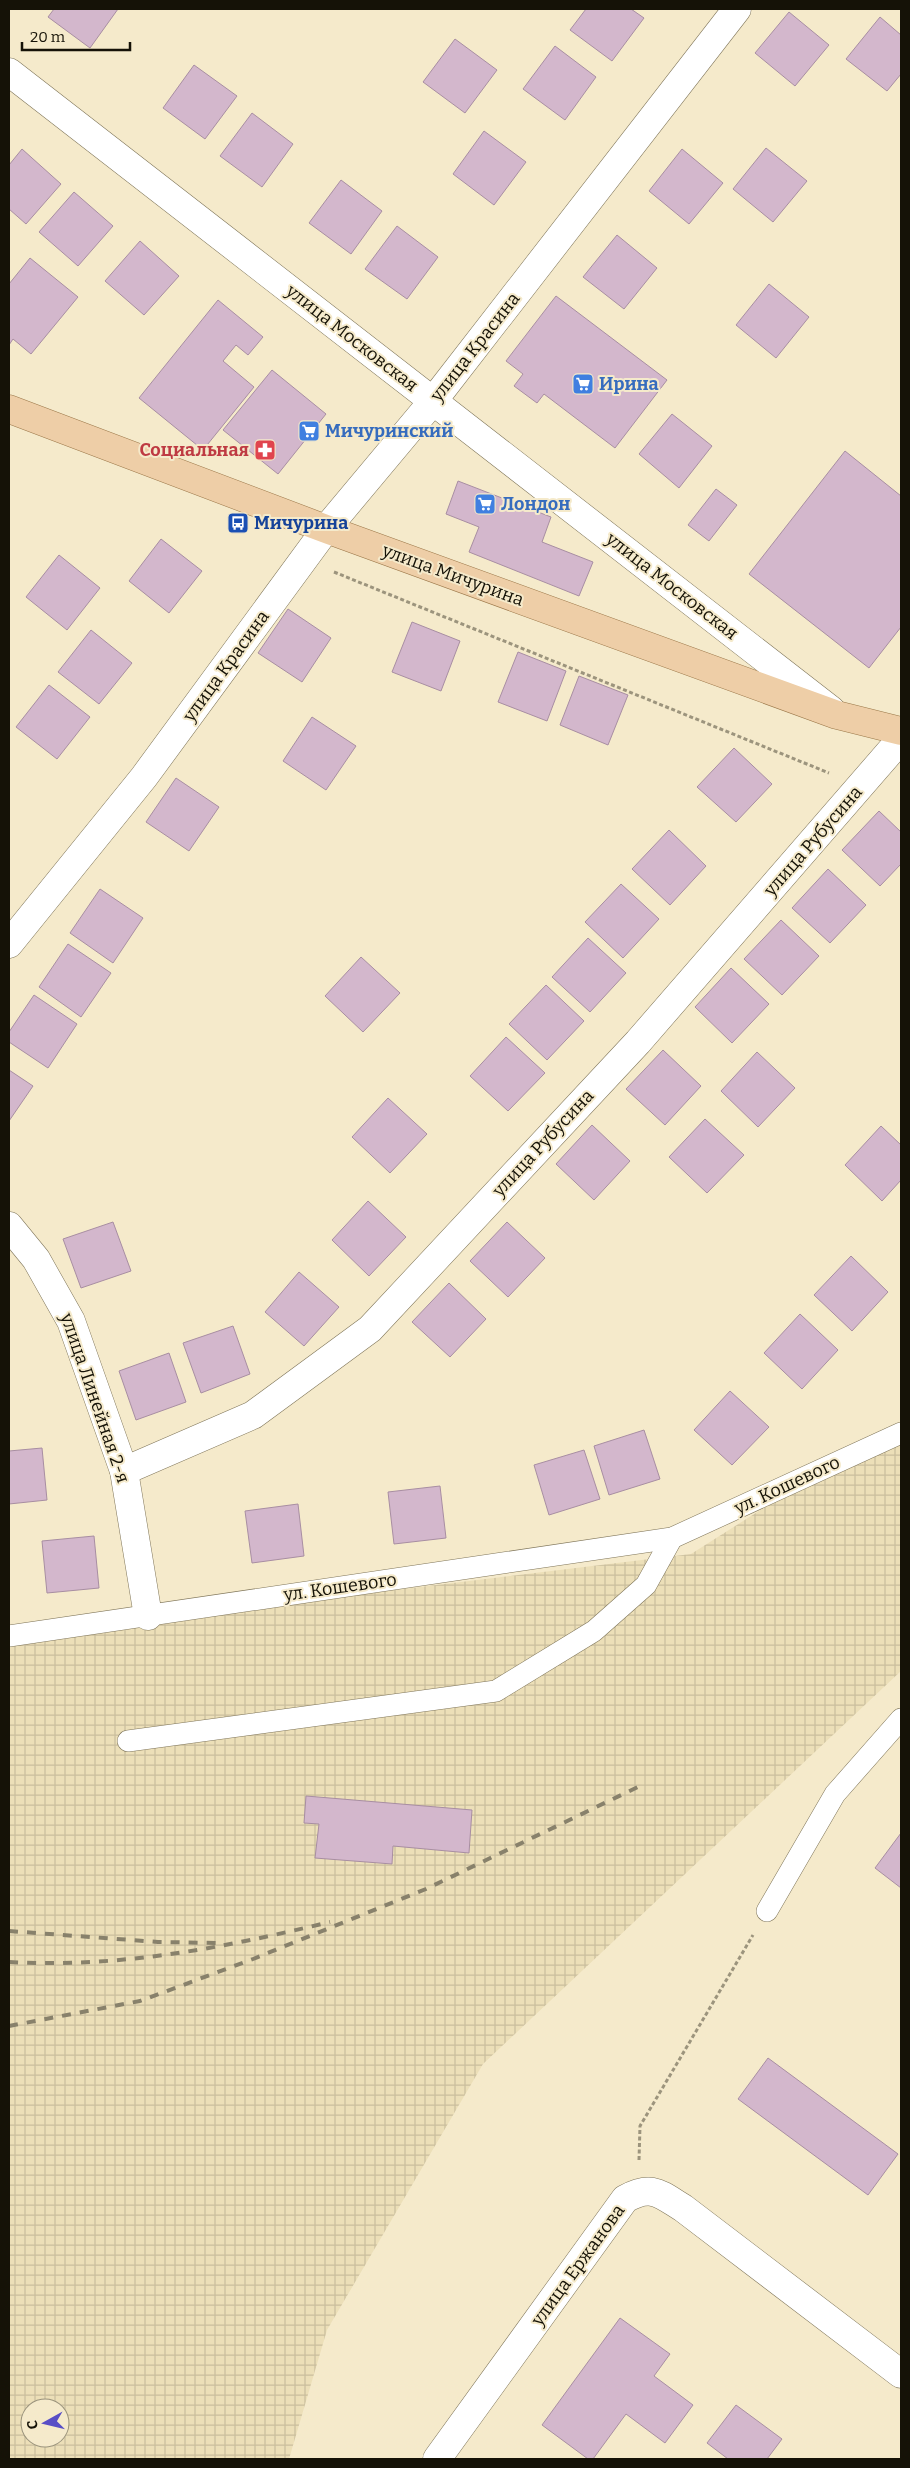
<svg xmlns="http://www.w3.org/2000/svg" width="910" height="2468" font-family="Bitter,serif">
	<style>
		.industrial { fill: url(#industrial-grid); fill-rule: evenodd }
		.building { fill: #d3b7cc; stroke: #a88ea2 }
		.lines { fill: none; stroke-linecap: round; stroke-linejoin: round }
		.lane-casing { stroke: #7f7559; stroke-width: 22 }
		.street-casing { stroke: #7f7559; stroke-width: 29 }
		.primary-casing { stroke: #9b7749; stroke-width: 29 }
		.path { stroke: #9c947d; stroke-width: 3; stroke-dasharray: 4 2.5; stroke-linecap: butt }
		.lane { stroke: #fff; stroke-width: 21 }
		.street { stroke: #fff; stroke-width: 28 }
		.primary { stroke: #eecea7; stroke-width: 28 }
		.rail { stroke: #88816b; stroke-width: 4; stroke-dasharray: 9 9; stroke-linecap: butt }
		.labels { text-anchor: middle; stroke-width: 4; stroke-linejoin: round; paint-order: stroke }
		.street-label { font-size: 18px; fill: #151207; stroke: #f5eacb }
		.shop-label { font-size: 18px; font-weight: bold; fill: #366cbe; stroke: #f5eacb; text-anchor: start }
		.health-label { font-size: 18px; font-weight: bold; fill: #be3a42; stroke: #f5eacb; text-anchor: end }
		.transit-label { font-size: 18px; font-weight: bold; fill: #164399; stroke: #f5eacb; text-anchor: start }
	</style>
	<defs>
		<pattern id="industrial-grid" width="8" height="8" patternUnits="userSpaceOnUse" patternTransform="scale(1.25)"><rect width="8" height="8" fill="#ecdfb8"/><path d="M0 4h8M4 0v8" fill="none" stroke="#cabe9d"/></pattern>
	</defs>
	<rect width="100%" height="100%" fill="#f5eacb"/>
	<path class="industrial" d="M901 1421V1671L483 2064 327 2330 289 2459H9V1637L691 1554ZM30 2408H60V2438H30Z"/>
	<g class="building">
		<polygon points="54,9 118,9 90,48 48,17"/>
		<polygon points="586,9 631,9 644,18 612,61 570,30"/>
		<polygon points="789,12 829,45 795,86 755,53"/>
		<polygon points="880,17 901,35 901,74 887,91 846,59"/>
		<polygon points="455,39 497,70 465,113 423,82"/>
		<polygon points="555,46 596,77 565,120 523,89"/>
		<polygon points="194,65 237,96 205,139 163,108"/>
		<polygon points="252,113 293,144 262,187 220,156"/>
		<polygon points="484,131 526,162 494,205 453,174"/>
		<polygon points="766,148 807,181 773,222 733,189"/>
		<polygon points="22,149 61,184 26,224 9,209 9,165"/>
		<polygon points="682,149 723,183 689,224 649,191"/>
		<polygon points="341,180 382,211 351,254 309,223"/>
		<polygon points="74,192 113,226 78,266 39,232"/>
		<polygon points="397,226 438,257 407,299 365,269"/>
		<polygon points="617,235 657,268 624,309 583,277"/>
		<polygon points="140,241 179,276 144,315 105,281"/>
		<polygon points="30,258 78,297 31,354 13,339 9,345 9,284"/>
		<polygon points="769,284 809,317 776,358 736,325"/>
		<polygon points="556,296 667,380 615,448 544,394 537,403 514,386 523,374 506,361"/>
		<polygon points="218,300 263,337 248,355 236,345 223,361 254,387 203,450 139,398"/>
		<polygon points="272,370 326,414 278,474 223,430"/>
		<polygon points="672,414 712,446 679,488 639,454"/>
		<polygon points="845,451 901,496 901,627 869,668 749,574"/>
		<polygon points="458,481 551,517 542,542 593,562 579,596 469,552 479,527 446,514"/>
		<polygon points="716,489 737,505 709,541 688,525"/>
		<polygon points="161,539 202,571 169,613 129,581"/>
		<polygon points="59,555 100,588 67,630 26,597"/>
		<polygon points="288,609 331,638 302,682 258,653"/>
		<polygon points="412,622 460,641 441,691 392,672"/>
		<polygon points="91,630 132,663 99,704 58,672"/>
		<polygon points="518,652 566,671 547,721 498,702"/>
		<polygon points="579,676 628,695 608,745 560,725"/>
		<polygon points="49,685 90,717 57,759 16,727"/>
		<polygon points="312,717 356,746 326,790 283,761"/>
		<polygon points="734,748 772,784 736,822 697,787"/>
		<polygon points="176,778 219,807 189,851 146,822"/>
		<polygon points="879,811 901,832 901,864 880,886 842,850"/>
		<polygon points="669,830 706,866 670,905 632,869"/>
		<polygon points="828,869 866,905 830,943 792,908"/>
		<polygon points="621,884 659,919 623,958 585,922"/>
		<polygon points="100,889 143,918 113,963 70,933"/>
		<polygon points="781,920 819,956 782,995 744,959"/>
		<polygon points="588,938 626,973 590,1012 552,977"/>
		<polygon points="68,944 111,973 81,1017 39,987"/>
		<polygon points="361,957 400,993 363,1032 325,996"/>
		<polygon points="731,968 769,1004 732,1043 695,1007"/>
		<polygon points="546,985 584,1021 547,1060 509,1024"/>
		<polygon points="34,995 77,1024 48,1068 9,1042 9,1032"/>
		<polygon points="506,1037 545,1073 508,1111 470,1076"/>
		<polygon points="663,1050 701,1086 665,1125 626,1089"/>
		<polygon points="757,1052 795,1088 758,1127 721,1091"/>
		<polygon points="9,1070 33,1086 9,1121"/>
		<polygon points="388,1098 427,1134 390,1173 352,1137"/>
		<polygon points="705,1119 744,1155 707,1193 669,1157"/>
		<polygon points="592,1125 630,1161 594,1200 556,1164"/>
		<polygon points="881,1126 901,1145 901,1180 882,1201 845,1165"/>
		<polygon points="368,1201 406,1237 369,1276 332,1240"/>
		<polygon points="113,1222 131,1271 81,1288 63,1239"/>
		<polygon points="507,1222 545,1258 508,1297 470,1261"/>
		<polygon points="851,1256 888,1292 852,1331 814,1295"/>
		<polygon points="299,1272 339,1307 304,1346 265,1312"/>
		<polygon points="449,1283 486,1319 450,1357 412,1322"/>
		<polygon points="800,1314 838,1350 802,1389 764,1353"/>
		<polygon points="233,1326 250,1374 201,1393 183,1343"/>
		<polygon points="169,1353 186,1402 136,1420 119,1371"/>
		<polygon points="730,1391 769,1427 732,1465 694,1430"/>
		<polygon points="644,1430 660,1479 609,1495 594,1446"/>
		<polygon points="42,1448 47,1500 9,1504 9,1451"/>
		<polygon points="584,1450 600,1499 549,1515 534,1465"/>
		<polygon points="440,1486 446,1538 394,1544 388,1492"/>
		<polygon points="298,1504 304,1556 252,1563 245,1511"/>
		<polygon points="94,1536 99,1588 47,1593 42,1541"/>
		<polygon points="306,1796 472,1810 469,1853 393,1846 392,1864 315,1858 319,1824 304,1823"/>
		<polygon points="901,1833 901,1888 875,1868"/>
		<polygon points="768,2058 898,2154 868,2195 738,2099"/>
		<polygon points="620,2318 670,2354 654,2376 693,2405 665,2443 626,2414 593,2459 588,2459 542,2425"/>
		<polygon points="736,2405 782,2439 767,2459 728,2459 707,2443"/>
	</g>
	<g class="lines">
		<g class="lane-casing">
			<g id="lane">
				<polyline points="9,1636 672,1538 901,1433"/>
				<polyline points="128,1741 496,1691 594,1631 646,1585 672,1538"/>
				<polyline points="767,1911 835,1794 901,1719"/>
			</g>
		</g>
		<g class="street-casing">
			<g id="street">
				<polyline points="9,72 831,710"/>
				<polyline points="9,944 144,777 326,529 433,401 737,9"/>
				<polyline points="9,1226 36,1259 71,1321 124,1471 148,1616"/>
				<polyline points="124,1471 253,1415 370,1329 638,1042 901,739"/>
				<path d="M437 2459 625 2199C652 2184 660 2194 683 2208L901 2374"/>
			</g>
		</g>
		<g class="primary-casing">
			<polyline id="primary" points="9,409 326,529 837,715 901,731"/>
		</g>
		<g class="path">
			<polyline points="334,572 829,773"/>
			<polyline points="639,2160 640,2126 753,1935"/>
		</g>
		<use href="#lane" class="lane"/>
		<use href="#street" class="street"/>
		<use href="#primary" class="primary"/>
		<g class="rail">
			<polyline points="9,1931 158,1942 216,1943"/>
			<path d="M9 1962C121 1968 222 1948 330 1922"/>
			<polyline points="9,2026 140,2001 253,1959 426,1889 642,1785"/>
		</g>
	</g>
	<defs>
		<g id="supermarket-square" transform="scale(1.125)"><rect x="-9" y="-9" width="18" height="18" rx="4" fill="#3f7fe0" stroke="#f5eacb"/><path d="M-6-5.5h2.5l.6 2H6L4.5 2H-2.5L-4.4-4H-6ZM-1.5 3.2a1.3 1.3 0 1 0 .1 0ZM3 3.2a1.3 1.3 0 1 0 .1 0Z" fill="#fff"/></g>
		<g id="pharmacy-square" transform="scale(1.125)"><rect x="-9" y="-9" width="18" height="18" rx="4" fill="#e0444e" stroke="#f5eacb"/><path d="M-2-6h4v4h4v4h-4v4h-4v-4h-4v-4h4Z" fill="#fff"/></g>
		<g id="bus-square" transform="scale(1.125)"><rect x="-9" y="-9" width="18" height="18" rx="4" fill="#1a4fb4" stroke="#f5eacb"/><path d="M-5-6H5V4H4V6H2V4H-2V6H-4V4H-5ZM-3.5-4V0h7V-4ZM-3.5 1.2v1.5H-2V1.2ZM2 1.2v1.5H3.5V1.2Z" fill="#fff"/></g>
	</defs>
	<g fill-rule="evenodd">
		<use href="#supermarket-square" x="583" y="384"/>
		<use href="#supermarket-square" x="309" y="431"/>
		<use href="#pharmacy-square" x="265" y="450"/>
		<use href="#supermarket-square" x="485" y="504"/>
		<use href="#bus-square" x="238" y="523"/>
	</g>
	<g class="labels">
		<g class="street-label">
			<text transform="translate(352 338) rotate(38)" y="6">улица Московская</text>
			<text transform="translate(475 347) rotate(-52)" y="6">улица Красина</text>
			<text transform="translate(453 575) rotate(20)" y="6">улица Мичурина</text>
			<text transform="translate(672 586) rotate(38)" y="6">улица Московская</text>
			<text transform="translate(226 666) rotate(-54)" y="6">улица Красина</text>
			<text transform="translate(813 841) rotate(-49)" y="6">улица Рубусина</text>
			<text transform="translate(543 1143) rotate(-47)" y="6">улица Рубусина</text>
			<text transform="translate(95 1398) rotate(71)" y="6">улица Линейная 2-я</text>
			<text transform="translate(787 1485) rotate(-25)" y="6">ул. Кошевого</text>
			<text transform="translate(340 1587) rotate(-8)" y="6">ул. Кошевого</text>
			<text transform="translate(578 2265) rotate(-54)" y="6">улица Ержанова</text>
		</g>
		<g class="shop-label">
			<text x="599" y="390">Ирина</text>
			<text x="325" y="437">Мичуринский</text>
			<text x="501" y="510">Лондон</text>
		</g>
		<g class="health-label">
			<text x="249" y="456">Социальная</text>
		</g>
		<g class="transit-label">
			<text x="254" y="529">Мичурина</text>
		</g>
	</g>
	<rect width="910" height="2468" fill="none" stroke="#151207" stroke-width="20"/>
	<g transform="translate(45 2423) rotate(262)"><circle r="24" fill="#f5eacb" stroke="#9b947d"/>
	<path d="M0-4L9 19L0 12L-9 19Z" fill="#584ec6"/>
	<text y="-8" font-size="14" font-weight="bold" text-anchor="middle" fill="#151207">С</text>
	</g>
	<path d="M22 42v8h108v-8" fill="none" stroke="#151207" stroke-width="2.5"/>
	<text x="30" y="42" font-size="15" fill="#151207" stroke="#f5eacb" stroke-width="4" paint-order="stroke">20 m</text>
</svg>
